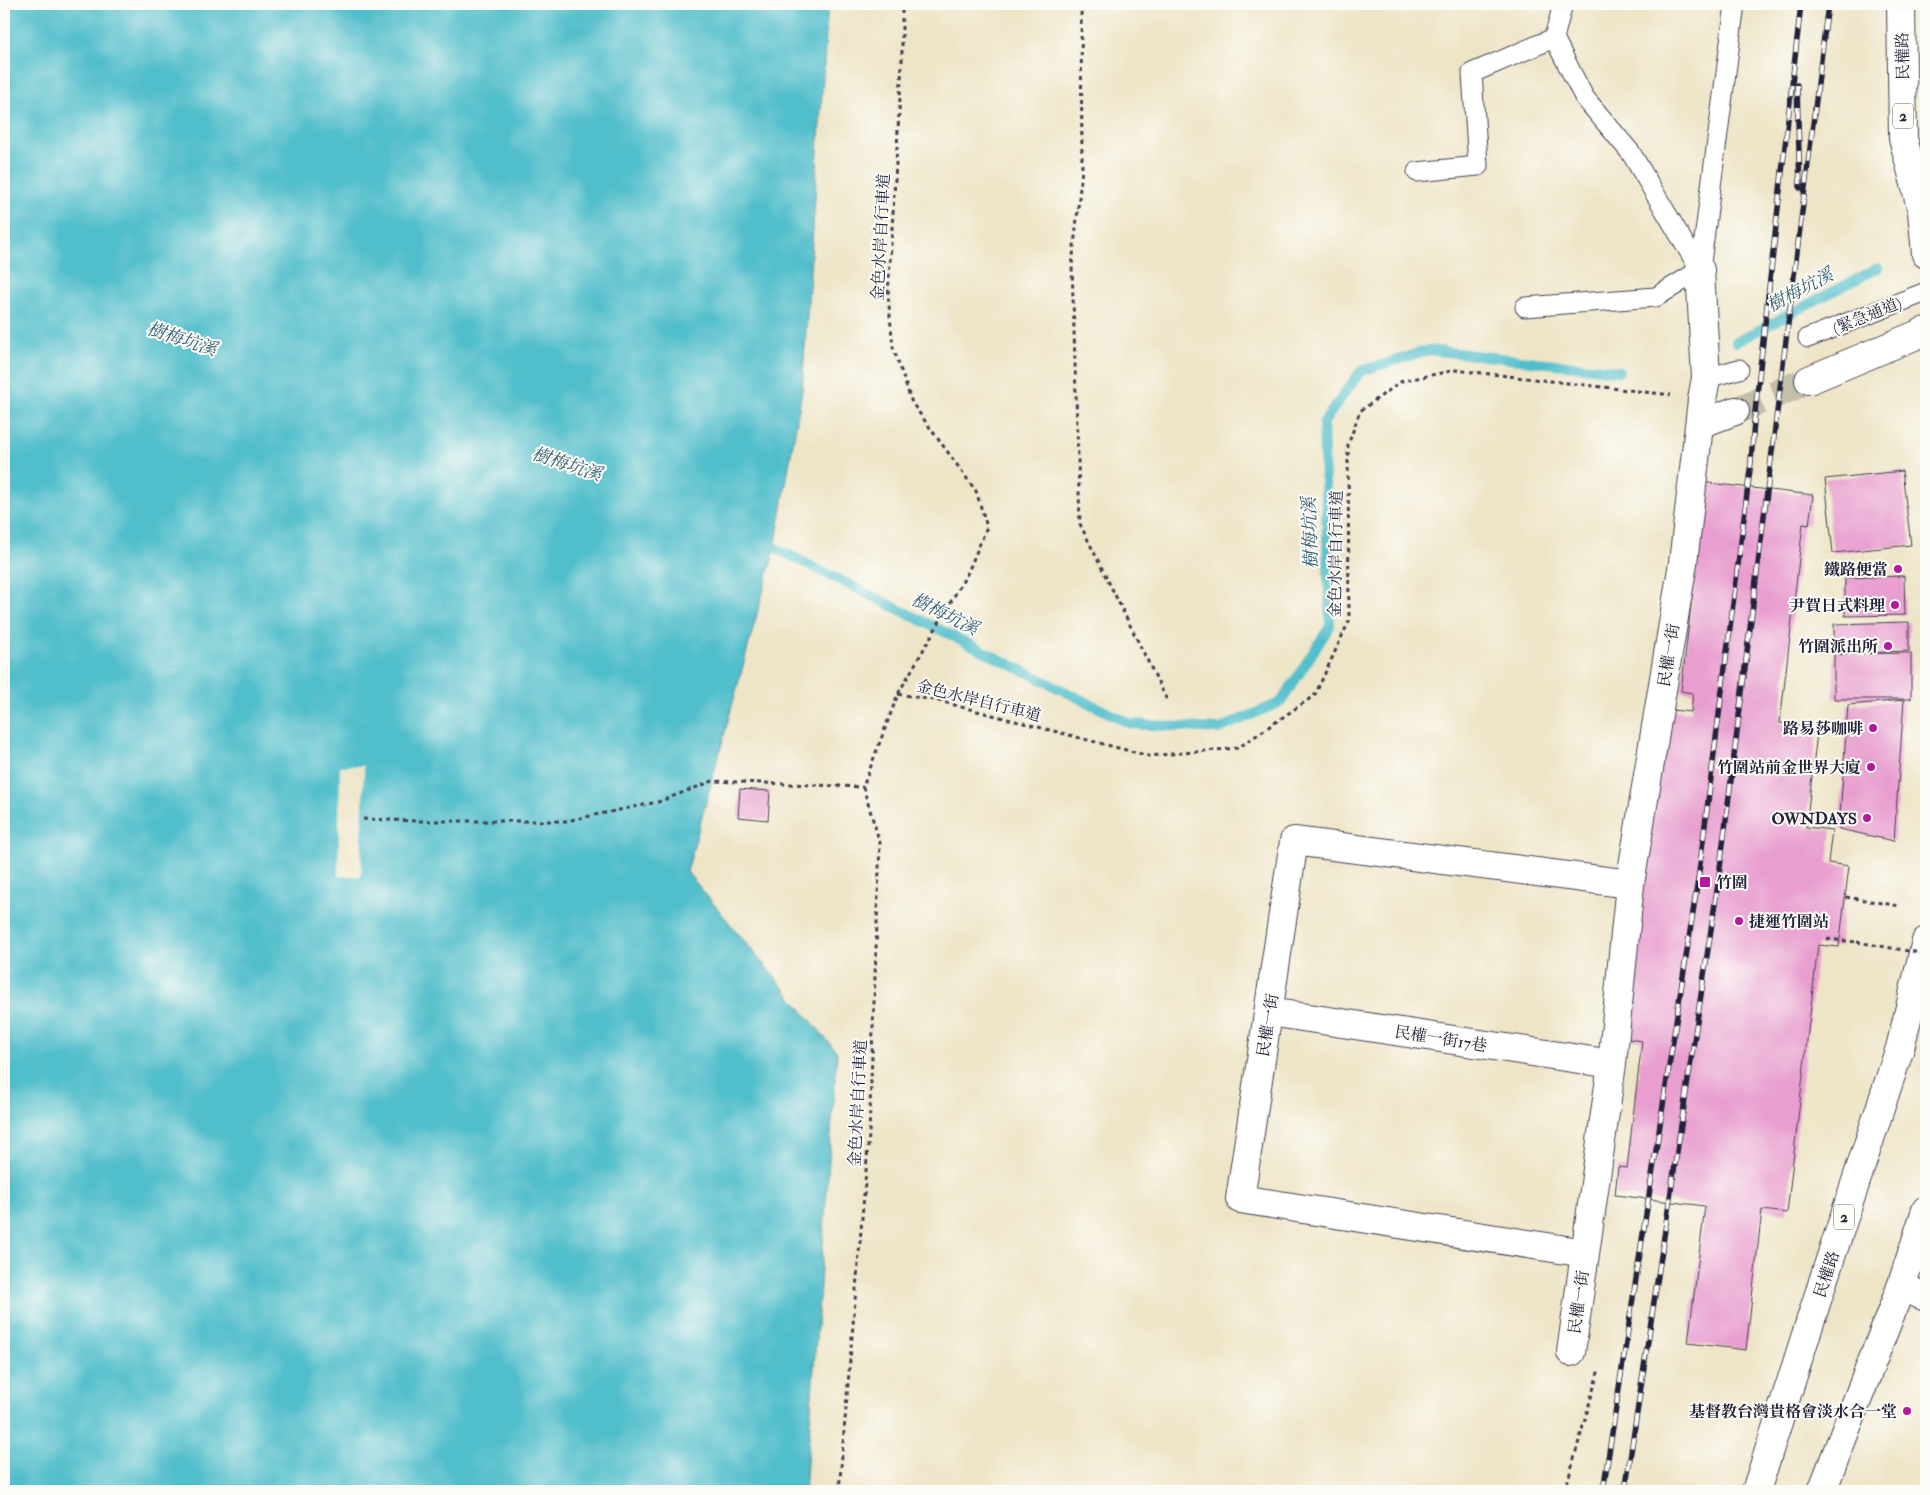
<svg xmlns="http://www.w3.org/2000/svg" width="1930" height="1495" font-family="'IM FELL Double Pica','Noto Serif TC',serif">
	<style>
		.water { fill: #51becb; stroke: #3a7083 }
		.pier { fill: #eee5c7 }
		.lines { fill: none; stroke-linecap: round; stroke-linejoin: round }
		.stream { stroke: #51becb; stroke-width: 10 }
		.building { fill: #e89fcf }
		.minor-tunnel { stroke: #c5beab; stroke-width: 28; stroke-dasharray: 28 14; stroke-linecap: butt }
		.service-casing { stroke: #413f50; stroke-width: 21 }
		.minor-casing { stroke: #413f50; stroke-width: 30 }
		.primary-casing { stroke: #413f50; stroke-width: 30 }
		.path { stroke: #413f50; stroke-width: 3; stroke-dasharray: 4 4; stroke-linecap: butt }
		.service { stroke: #fff; stroke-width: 19 }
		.minor { stroke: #fff; stroke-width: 28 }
		.primary { stroke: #fff; stroke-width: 28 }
		.rail-casing { stroke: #22223b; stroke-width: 5.5 }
		.rail { stroke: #fdfcf7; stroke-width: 4; stroke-dasharray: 11; stroke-linecap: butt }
		.path-bridge { stroke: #413f50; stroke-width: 3; stroke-dasharray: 4 4; stroke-linecap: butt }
		.poi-dot { fill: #b5179e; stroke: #fdfcf7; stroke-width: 2 }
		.labels { text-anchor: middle; stroke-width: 4; stroke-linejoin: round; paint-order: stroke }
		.shield { fill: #fdfcf7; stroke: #646373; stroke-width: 1 }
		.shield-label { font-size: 15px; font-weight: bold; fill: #22223b }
		.street-label { font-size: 16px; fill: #22223b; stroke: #fdfcf7 }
		.poi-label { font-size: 16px; font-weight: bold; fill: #22223b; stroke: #fdfcf7; text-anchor: end }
		.water-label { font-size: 18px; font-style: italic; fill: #356075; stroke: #fdfcf7 }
	</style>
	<rect width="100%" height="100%" fill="#fdfcf7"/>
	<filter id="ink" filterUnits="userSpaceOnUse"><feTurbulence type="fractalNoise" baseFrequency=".02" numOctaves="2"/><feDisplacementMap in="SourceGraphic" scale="10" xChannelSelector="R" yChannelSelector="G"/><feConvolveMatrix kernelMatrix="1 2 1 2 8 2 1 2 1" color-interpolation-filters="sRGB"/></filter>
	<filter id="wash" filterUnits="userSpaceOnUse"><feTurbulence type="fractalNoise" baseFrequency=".0096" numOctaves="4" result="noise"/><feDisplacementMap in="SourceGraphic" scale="20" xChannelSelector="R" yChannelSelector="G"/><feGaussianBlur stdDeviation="1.12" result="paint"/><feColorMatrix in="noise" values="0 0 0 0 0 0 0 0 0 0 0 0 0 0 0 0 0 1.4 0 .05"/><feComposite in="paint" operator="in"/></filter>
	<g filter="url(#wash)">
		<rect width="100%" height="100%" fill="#eee5c7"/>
		<polygon class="water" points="4,4 828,4 802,391 775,548 687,872 837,1052 805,1491 4,1491"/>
		<polygon class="pier" points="340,766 364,766 361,876 338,876"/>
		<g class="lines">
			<g class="stream">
				<polyline points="1736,342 1878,268"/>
				<polyline points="762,544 775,548 1131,724 1219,729 1281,702 1330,626 1323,423 1361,371 1429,350 1619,371"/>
			</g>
		</g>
		<g id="blocks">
			<g class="building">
				<polygon points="1902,471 1911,545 1833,553 1825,479"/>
				<polygon points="1700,482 1813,495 1809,525 1803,524 1780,723 1802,725 1801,731 1817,733 1806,827 1832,830 1828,863 1849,866 1839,947 1818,945 1787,1213 1762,1210 1746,1350 1688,1343 1705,1206 1615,1195 1618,1167 1627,1168 1642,1041 1621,1038 1662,709 1691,712 1693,693 1681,691 1702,511"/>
				<polygon points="1904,576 1905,615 1845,616 1845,578"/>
				<polygon points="1909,622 1909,651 1837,654 1911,653 1911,699 1834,699 1834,624"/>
				<polygon points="1904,700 1894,841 1839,829 1848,705"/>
				<polygon points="740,789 770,791 768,820 738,817"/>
			</g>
		</g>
	</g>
	<g filter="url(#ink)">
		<use href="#blocks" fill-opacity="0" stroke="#413f50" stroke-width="1"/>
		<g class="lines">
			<polyline class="minor-tunnel" points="1735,411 1809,380"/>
			<g class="service-casing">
				<g id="service">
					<polyline points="1563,4 1554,38 1584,97 1631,153 1700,270"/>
					<polyline points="1417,172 1478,166 1472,73 1554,38"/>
					<polyline points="1700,270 1735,4"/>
					<polyline points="1525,307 1656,297 1700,270"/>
					<polyline points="1808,338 1926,292"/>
					<polyline points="1706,378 1739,369"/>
				</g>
			</g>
			<g class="minor-casing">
				<g id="minor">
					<polyline points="1809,380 1926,331"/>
					<polyline points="1700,424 1735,411"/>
					<polyline points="1269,1012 1612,1064"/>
					<polyline points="1585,1253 1240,1199 1294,841 1630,884"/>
					<polyline points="1901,1287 1926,1297"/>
					<polyline points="1571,1352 1612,1064 1630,884 1683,563 1702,400 1706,378 1700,270"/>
				</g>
			</g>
			<g class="primary-casing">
				<g id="primary">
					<polyline points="1901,4 1903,138 1922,211 1926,254"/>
					<polyline points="1756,1491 1827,1269 1900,1048 1926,941"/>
					<polyline points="1822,1491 1901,1287 1926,1210"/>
				</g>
			</g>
			<g class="path">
				<polyline points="1081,4 1082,169 1072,266 1080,524 1167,700"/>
				<polyline points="898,694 939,701 1149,756 1238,748 1315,695 1349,621 1348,445 1360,411 1402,381 1456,370 1671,395"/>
				<polyline points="363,819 417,821 566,821 658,802 713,781 863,787"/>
				<polyline points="1846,897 1900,906"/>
				<polyline points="1827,939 1857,942"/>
				<polyline points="839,1491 869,1135 880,843 863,787 898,694 968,572 987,527 976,491 912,403 893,347 888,295 902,64 902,4"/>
				<polyline points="1565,1491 1599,1369"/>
			</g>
			<use href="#service" class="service"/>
			<use href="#minor" class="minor"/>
			<use href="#primary" class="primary"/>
			<g class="rail-casing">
				<g id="rail">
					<polyline points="1797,85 1800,188"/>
					<polyline points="1603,1491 1698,880 1751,462 1754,421 1801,4"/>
					<polyline points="1625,1491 1718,884 1828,4"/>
				</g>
			</g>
			<use href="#rail" class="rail"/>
			<polyline class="path-bridge" points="1857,942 1926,954"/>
		</g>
	</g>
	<g class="poi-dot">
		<circle cx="1898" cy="569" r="5"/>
		<circle cx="1895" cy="605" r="5"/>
		<circle cx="1888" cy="646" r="5"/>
		<circle cx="1873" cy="728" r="5"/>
		<circle cx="1871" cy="767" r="5"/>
		<circle cx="1867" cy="818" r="5"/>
		<rect x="1699" y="876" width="12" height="12" rx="2.5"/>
		<circle cx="1739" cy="921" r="5"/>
		<circle cx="1907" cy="1411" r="5"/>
	</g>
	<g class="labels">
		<g class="shield">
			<rect x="1893" y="103.5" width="20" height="25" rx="4"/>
			<rect x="1834" y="1204.5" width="20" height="25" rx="4"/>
		</g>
		<g class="shield-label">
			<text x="1903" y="121">2</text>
			<text x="1844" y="1222">2</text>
		</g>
		<g class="street-label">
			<text transform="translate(1902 56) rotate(-91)" y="6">民權路</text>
			<text transform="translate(880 237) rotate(-87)" y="6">金色水岸自行車道</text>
			<text transform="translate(1867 315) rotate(-22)" y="6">(緊急通道)</text>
			<text transform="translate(1335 554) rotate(-89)" y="6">金色水岸自行車道</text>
			<text transform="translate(1668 655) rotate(-81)" y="6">民權一街</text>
			<text transform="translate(979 700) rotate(14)" y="6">金色水岸自行車道</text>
			<text transform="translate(1267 1025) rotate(-81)" y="6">民權一街</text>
			<text transform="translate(1441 1038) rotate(9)" y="6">民權一街17巷</text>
			<text transform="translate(857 1103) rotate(-87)" y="6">金色水岸自行車道</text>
			<text transform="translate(1826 1274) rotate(-72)" y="6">民權路</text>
			<text transform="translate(1578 1302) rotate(-82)" y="6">民權一街</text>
		</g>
		<g class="poi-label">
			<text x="1888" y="575">鐵路便當</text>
			<text x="1885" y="611">尹賀日式料理</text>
			<text x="1878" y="652">竹圍派出所</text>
			<text x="1863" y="734">路易莎咖啡</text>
			<text x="1861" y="773">竹圍站前金世界大廈</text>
			<text x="1857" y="824">OWNDAYS</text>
			<text x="1716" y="888" text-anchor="start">竹圍</text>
			<text x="1749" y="927" text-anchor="start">捷運竹圍站</text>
			<text x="1897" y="1417">基督教台灣貴格會淡水合一堂</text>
		</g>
		<g class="water-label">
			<text transform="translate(1800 290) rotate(-28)" y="6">樹梅坑溪</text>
			<text transform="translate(182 339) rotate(18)" y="6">樹梅坑溪</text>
			<text transform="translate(567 464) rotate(18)" y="6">樹梅坑溪</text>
			<text transform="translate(1310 533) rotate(-92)" y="6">樹梅坑溪</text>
			<text transform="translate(945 614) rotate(26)" y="6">樹梅坑溪</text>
		</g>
	</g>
	<rect width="1930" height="1495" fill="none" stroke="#fdfcf7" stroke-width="20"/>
</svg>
